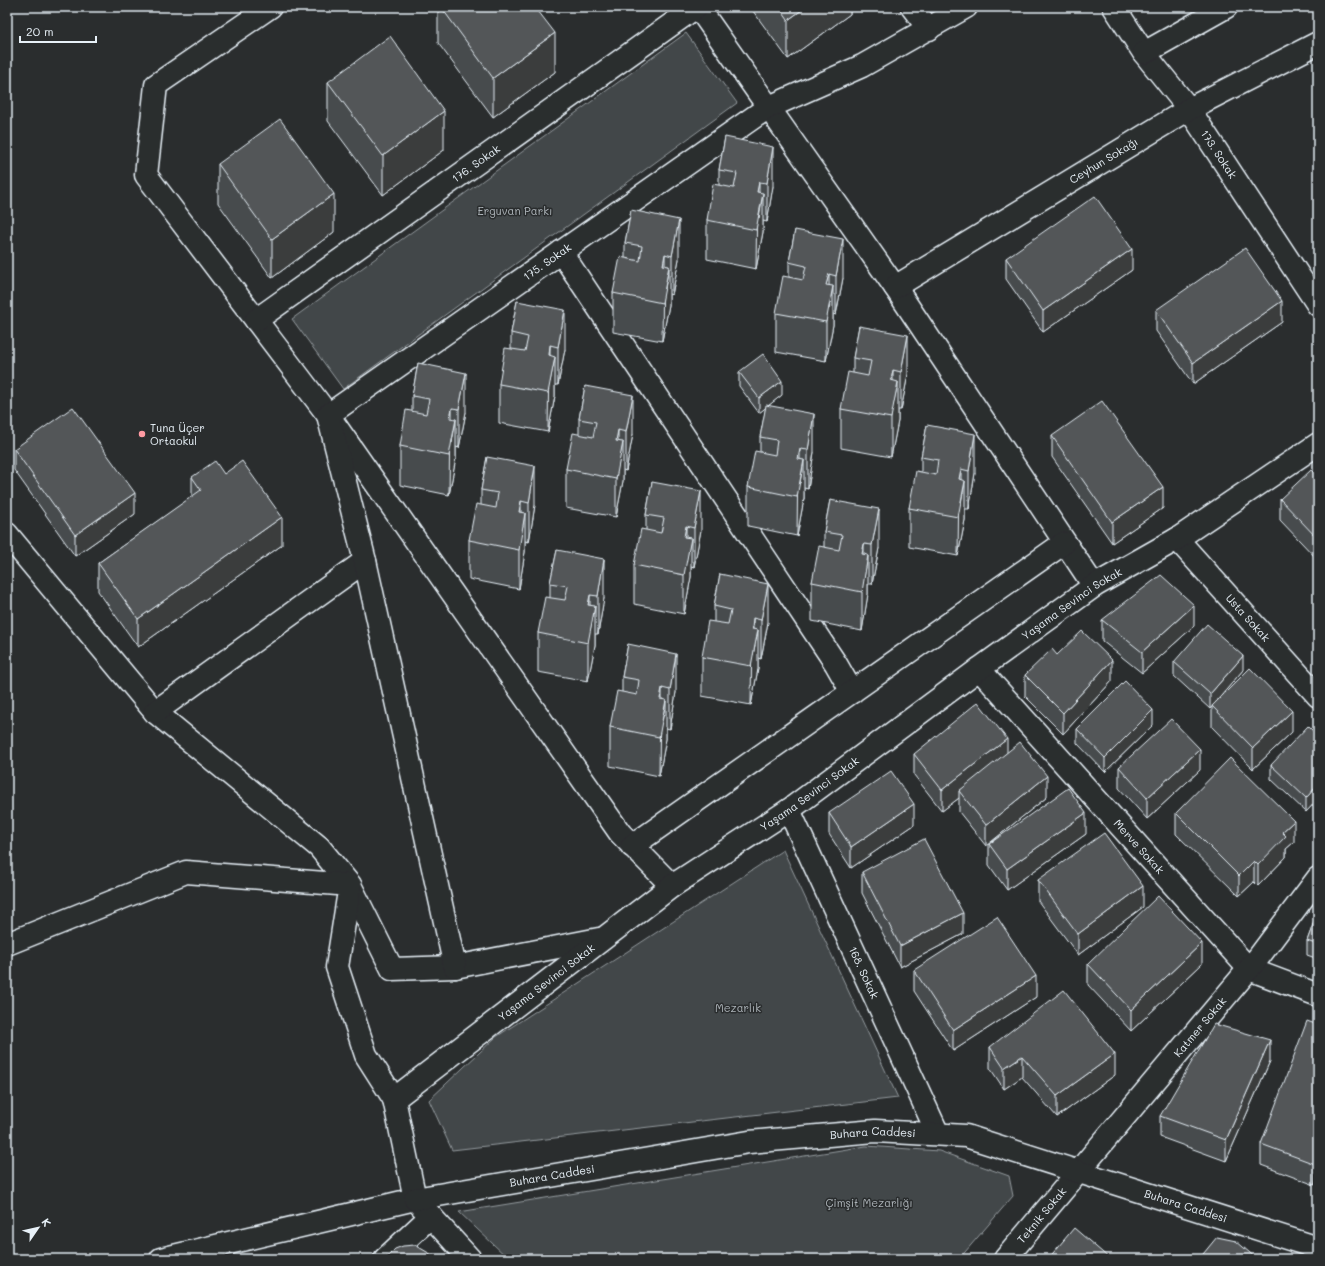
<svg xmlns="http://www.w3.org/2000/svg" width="1325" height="1266" font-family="Mali,sans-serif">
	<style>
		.green { fill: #424648; stroke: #959ca0 }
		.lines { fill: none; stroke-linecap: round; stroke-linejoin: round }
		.minor-casing { stroke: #e8f1f8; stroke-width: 25 }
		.major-casing { stroke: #e8f1f8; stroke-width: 25 }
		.minor { stroke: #2a2d2e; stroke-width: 22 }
		.major { stroke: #2a2d2e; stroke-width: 22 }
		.wall { fill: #474b4d; stroke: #e8f1f8 }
		.shaded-wall { fill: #3a3d3e; stroke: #e8f1f8 }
		.building { fill: #535759; stroke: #e8f1f8 }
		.poi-dot { fill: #ff9aa2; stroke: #2a2d2e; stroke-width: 1.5 }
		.labels { text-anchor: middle; stroke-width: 3; stroke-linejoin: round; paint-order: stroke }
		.street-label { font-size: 11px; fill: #e8f1f8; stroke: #2a2d2e }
		.park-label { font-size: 11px; fill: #aeb5ba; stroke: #2a2d2e }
		.poi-label { font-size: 11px; fill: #e8f1f8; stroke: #2a2d2e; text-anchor: start }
	</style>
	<rect width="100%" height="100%" fill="#2a2d2e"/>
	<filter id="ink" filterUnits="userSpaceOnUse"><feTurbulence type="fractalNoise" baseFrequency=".025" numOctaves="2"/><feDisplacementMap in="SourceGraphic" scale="8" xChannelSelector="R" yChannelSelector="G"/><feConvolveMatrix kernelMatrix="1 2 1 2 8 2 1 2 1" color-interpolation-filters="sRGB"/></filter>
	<g filter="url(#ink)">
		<g class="green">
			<polygon points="686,33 737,103 343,389 292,319"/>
			<polygon points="783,850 898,1098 452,1150 429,1100 496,1037"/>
			<polygon points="866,1146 939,1151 1009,1176 1013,1196 959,1259 509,1259 459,1212"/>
		</g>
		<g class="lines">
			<g class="minor-casing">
				<g id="minor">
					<polyline points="270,7 156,85 146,175 328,415 620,833 672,886"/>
					<polyline points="698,7 895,287 1094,586"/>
					<polyline points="912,7 929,29"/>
					<path id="s1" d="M1114 7 1144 53 1189 109 1318 305"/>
					<polyline points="1144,53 1226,7"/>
					<polyline points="561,252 836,664 852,692"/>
					<path id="s2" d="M895 287 1189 109 1318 43"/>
					<path id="s3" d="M256 320 696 7"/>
					<polyline points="7,534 155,712 319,847 350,885 392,969 455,967 599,939"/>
					<path id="s4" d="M1177 539 1318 696"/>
					<path id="s5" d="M979 669 1249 969 1318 995"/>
					<polyline points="155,712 365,561"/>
					<path id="s6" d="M789 810 938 1134"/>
					<polyline points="632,846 1064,543"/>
					<polyline points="7,944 186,872 350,885 337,967 366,1055 394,1099"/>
					<path id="s7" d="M455 967 365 561 328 415 767 108 862 66 966 7"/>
					<path id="s8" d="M415 1199 394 1099 672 886 789 810 979 669 1094 586 1177 539 1318 444"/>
					<polyline points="415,1199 470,1259"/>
					<polyline points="161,1259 415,1199"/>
					<polyline points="385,1259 431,1216"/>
					<path id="s9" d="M1005 1259 1258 958 1318 878"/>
				</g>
			</g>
			<g class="major-casing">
				<g id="major">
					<path id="s10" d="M415 1199 749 1142 875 1131 966 1136 1318 1248"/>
				</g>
			</g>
			<use href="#minor" class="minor"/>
			<use href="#major" class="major"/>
		</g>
		<g class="wall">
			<polygon points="438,7 535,7 555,72 493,117 438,43"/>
			<polygon points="750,7 850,7 850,14 788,59"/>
			<polygon points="328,82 444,150 383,195 328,121"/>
			<polygon points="725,137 773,186 767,222 763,221 763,232 756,269 707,259 707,220 719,185 719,170"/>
			<polygon points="218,164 334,232 272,278 218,203"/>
			<polygon points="631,210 679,259 672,295 669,294 669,305 662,341 613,332 613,293 625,258 625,243"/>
			<polygon points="795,230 843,278 836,315 833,314 833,325 826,361 776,352 776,313 789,277 789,262"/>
			<polygon points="1006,258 1132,270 1043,332 1006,279"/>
			<polygon points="517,301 565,349 558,385 555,385 555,396 548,432 499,423 499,384 511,349 511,333"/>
			<polygon points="1156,310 1282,322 1193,384 1156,331"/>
			<polygon points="859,326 908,374 901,410 898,410 898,421 891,457 841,448 841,409 853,373 853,358"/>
			<polygon points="418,363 466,412 459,448 456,447 456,458 449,495 400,485 400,446 412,411 412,396"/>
			<polygon points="739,372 782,395 769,405 814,452 808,489 804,488 804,499 797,536 748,526 748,487 760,452 760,437 766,407 759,413 739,386"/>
			<polygon points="585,386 633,434 626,471 623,470 623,481 616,517 566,508 566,469 579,434 579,419"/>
			<polygon points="927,425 975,473 969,509 965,509 965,520 958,556 909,547 909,508 921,472 921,457"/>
			<polygon points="1052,436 1163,508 1112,543 1052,457"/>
			<polygon points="14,449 135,514 75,556 14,470"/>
			<polygon points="487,457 535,505 529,542 525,541 525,552 519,589 469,579 469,540 481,505 481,490"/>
			<polygon points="224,474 282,545 138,647 98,591 98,563 192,497 192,477"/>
			<polygon points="1318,477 1318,560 1280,520 1280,499"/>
			<polygon points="652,482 701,530 694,567 691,566 691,577 684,614 634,604 634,565 646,530 646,515"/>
			<polygon points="830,500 879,548 872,584 868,584 868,594 862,631 812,621 812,582 824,547 824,532"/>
			<polygon points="557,550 604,598 598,634 595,634 595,645 588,681 538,672 538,633 550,598 550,583"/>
			<polygon points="720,574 768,622 761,659 758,658 758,669 751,705 702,696 702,657 714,622 714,606"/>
			<polygon points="1102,620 1194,626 1142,673 1102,641"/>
			<polygon points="628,644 676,692 670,729 666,728 666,739 659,776 610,766 610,727 622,692 622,677"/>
			<polygon points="1057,655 1112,681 1063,734 1025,696 1025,675"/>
			<polygon points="1174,662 1243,670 1213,705 1292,732 1253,769 1212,727 1212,706 1210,709 1174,676"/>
			<polygon points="1153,725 1105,772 1077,743 1077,729"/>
			<polygon points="1318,736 1318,799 1306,812 1271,779 1271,765"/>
			<polygon points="1007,753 1047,797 986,846 959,812 959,798 942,811 914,775 914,754"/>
			<polygon points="1119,767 1200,770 1147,819 1119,788"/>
			<polygon points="829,813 914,825 851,868 829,834"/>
			<polygon points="1176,813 1294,842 1286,849 1286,857 1258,886 1254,882 1239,896 1176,834"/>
			<polygon points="1086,834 1007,890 989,865 989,844"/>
			<polygon points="862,872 963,934 900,967 862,893"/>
			<polygon points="1038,880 1143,907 1078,955 1038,901"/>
			<polygon points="1318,911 1318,959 1307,955 1307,941"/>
			<polygon points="1088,964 1202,964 1131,1031 1088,985"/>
			<polygon points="914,970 1036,997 953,1051 914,991"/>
			<polygon points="1318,1025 1315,1185 1261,1165 1261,1144"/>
			<polygon points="990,1047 1115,1075 1057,1117 1022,1077 1004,1089 990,1068"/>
			<polygon points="1270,1061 1226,1161 1160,1137 1160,1116"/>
		</g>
		<g class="shaded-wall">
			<polygon points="806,7 850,7 850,14 788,59 788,20"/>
			<polygon points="555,33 555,72 493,117 493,78"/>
			<polygon points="444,111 444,150 383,195 383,156"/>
			<polygon points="773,147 773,186 767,222 767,183"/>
			<polygon points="759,182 759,218 763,193 763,232 756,269 757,192"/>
			<polygon points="334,194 334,232 272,278 272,239"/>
			<polygon points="679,220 679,259 672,295 672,256"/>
			<polygon points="843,239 843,278 836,315 836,276"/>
			<polygon points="1132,249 1132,270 1043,332 1043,311"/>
			<polygon points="665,254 665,289 669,266 669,305 662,341 663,265"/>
			<polygon points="829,274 829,309 833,286 833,325 826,361 826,285"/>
			<polygon points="1282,301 1282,322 1193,384 1193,363"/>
			<polygon points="565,310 565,349 558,385 558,347"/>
			<polygon points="908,335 908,374 901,410 901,372"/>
			<polygon points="550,345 550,382 555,357 555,396 548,432 549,355"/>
			<polygon points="893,370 893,406 898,382 898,421 891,457 891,380"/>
			<polygon points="466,373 466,412 459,448 459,409"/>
			<polygon points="782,381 782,395 759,413 759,398"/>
			<polygon points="633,395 633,434 626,471 626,432"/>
			<polygon points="452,408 452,443 456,419 456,458 449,495 450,418"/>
			<polygon points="814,414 814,452 808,489 808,450"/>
			<polygon points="618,430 618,465 623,442 623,481 616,517 616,441"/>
			<polygon points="975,434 975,473 969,509 969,471"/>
			<polygon points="800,449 800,483 804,460 804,499 797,536 798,459"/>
			<polygon points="535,466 535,505 529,542 529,503"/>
			<polygon points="961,469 961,504 965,481 965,520 958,556 959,479"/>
			<polygon points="1163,487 1163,508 1112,543 1112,522"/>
			<polygon points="701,491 701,530 694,567 694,528"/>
			<polygon points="135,493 135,514 75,556 75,535"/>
			<polygon points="521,501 521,536 525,513 525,552 519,589 519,512"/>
			<polygon points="879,509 879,548 872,584 872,545"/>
			<polygon points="282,517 282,545 138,647 138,619"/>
			<polygon points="686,526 686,562 691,538 691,577 684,614 684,537"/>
			<polygon points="864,544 864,578 868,555 868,594 862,631 862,554"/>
			<polygon points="604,559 604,598 598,634 598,596"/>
			<polygon points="768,584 768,622 761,659 761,620"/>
			<polygon points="590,595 590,631 595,606 595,645 588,681 588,605"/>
			<polygon points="1194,605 1194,626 1142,673 1142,652"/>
			<polygon points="753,618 753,655 758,630 758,669 751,705 752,629"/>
			<polygon points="676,654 676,692 670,729 670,690"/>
			<polygon points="1243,656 1243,670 1210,709 1210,694"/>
			<polygon points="1112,660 1112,681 1063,734 1063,713"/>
			<polygon points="662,688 662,723 666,700 666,739 659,776 660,699"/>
			<polygon points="1153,710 1153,725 1105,772 1105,758"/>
			<polygon points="1292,711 1292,732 1253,769 1253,748"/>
			<polygon points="1007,739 1007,760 959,791 959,798 942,811 942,790"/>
			<polygon points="1200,749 1200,770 1147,819 1147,798"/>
			<polygon points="1047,776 1047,797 986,846 986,825"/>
			<polygon points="1318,785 1318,799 1306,812 1306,798"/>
			<polygon points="914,804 914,825 851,868 851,847"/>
			<polygon points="1086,813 1086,834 1007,890 1007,869"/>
			<polygon points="1294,821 1294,842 1286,849 1286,857 1258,886 1258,865 1282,832"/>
			<polygon points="1254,861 1254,882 1239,896 1239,876"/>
			<polygon points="1143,886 1143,907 1078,955 1078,934"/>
			<polygon points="963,913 963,934 900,967 900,946"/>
			<polygon points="1202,943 1202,964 1131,1031 1131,1010"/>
			<polygon points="1036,976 1036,997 953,1051 953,1030"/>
			<polygon points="1270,1040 1270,1061 1226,1161 1226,1140"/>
			<polygon points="1115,1054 1115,1075 1057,1117 1057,1096"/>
			<polygon points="1022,1056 1022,1077 1004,1089 1004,1068"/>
			<polygon points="1318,1155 1318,1176 1315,1185 1315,1164"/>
		</g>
		<g class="building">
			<polygon points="441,7 535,7 555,33 493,78"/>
			<polygon points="779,7 806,7 788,20"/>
			<polygon points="390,36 444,111 383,156 328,82"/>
			<polygon points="280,119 334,194 272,239 218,164"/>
			<polygon points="725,137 773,147 767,183 759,182 757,192 763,193 756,230 707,220 713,184 734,188 737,173 719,170"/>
			<polygon points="1095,196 1132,249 1043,311 1006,258"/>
			<polygon points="631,210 679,220 672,256 665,254 663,265 669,266 662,303 613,293 620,257 640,261 642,246 625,243"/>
			<polygon points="795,230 843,239 836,276 829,274 826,285 833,286 826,322 776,313 783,276 803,280 806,266 789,262"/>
			<polygon points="1245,248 1282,301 1193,363 1156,310"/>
			<polygon points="517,301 565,310 558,347 550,345 549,355 555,357 548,393 499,384 505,348 525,351 528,337 511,333"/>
			<polygon points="859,326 908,335 901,372 893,370 891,380 898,382 891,418 841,409 848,372 868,376 871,361 853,358"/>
			<polygon points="763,354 782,381 759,398 739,372"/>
			<polygon points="418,363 466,373 459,409 452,408 450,418 456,419 449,456 400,446 406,410 426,414 429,399 412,396"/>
			<polygon points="585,386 633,395 626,432 618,430 616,441 623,442 616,479 566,469 573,433 593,437 596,422 579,419"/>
			<polygon points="1102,401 1163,487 1112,522 1052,436"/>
			<polygon points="766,405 814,414 808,450 800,449 798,459 804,460 797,497 748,487 755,451 775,455 777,440 760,437"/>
			<polygon points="73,407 135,493 75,535 14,449"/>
			<polygon points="927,425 975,434 969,471 961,469 959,479 965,481 958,517 909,508 916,471 936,475 938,460 921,457"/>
			<polygon points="487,457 535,466 529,503 521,501 519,512 525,513 519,550 469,540 476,504 496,508 498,493 481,490"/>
			<polygon points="215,461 224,474 242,461 282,517 138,619 98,563 201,490 192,477"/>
			<polygon points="1311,470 1318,477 1318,539 1280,499"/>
			<polygon points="652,482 701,491 694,528 686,526 684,537 691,538 684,575 634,565 641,529 661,533 664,518 646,515"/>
			<polygon points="830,500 879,509 872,545 864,544 862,554 868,555 862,592 812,582 819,546 839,550 842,535 824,532"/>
			<polygon points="557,550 604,559 598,596 590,595 588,605 595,606 588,643 538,633 545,597 565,600 568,586 550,583"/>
			<polygon points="720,574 768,584 761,620 753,618 752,629 758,630 751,666 702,657 708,621 728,624 731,610 714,606"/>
			<polygon points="1161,575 1194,605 1142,652 1102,620"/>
			<polygon points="1207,624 1243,656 1210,694 1174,662"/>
			<polygon points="1082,631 1112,660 1063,713 1025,675 1052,649 1057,655"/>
			<polygon points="628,644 676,654 670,690 662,688 660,699 666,700 659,737 610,727 617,691 637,695 639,680 622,677"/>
			<polygon points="1250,668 1292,711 1253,748 1212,706"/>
			<polygon points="1125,681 1153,710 1105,758 1077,729"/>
			<polygon points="978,702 1007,739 942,790 914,754"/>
			<polygon points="1171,719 1200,749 1147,798 1119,767"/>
			<polygon points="1308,726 1318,736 1318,785 1306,798 1271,765"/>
			<polygon points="1020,742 1047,776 986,825 959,791"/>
			<polygon points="1230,758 1294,821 1282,832 1286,836 1258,865 1254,861 1239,876 1176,813"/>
			<polygon points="891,771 914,804 851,847 829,813"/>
			<polygon points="1068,788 1086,813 1007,869 989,844"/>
			<polygon points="1104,833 1143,886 1078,934 1038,880"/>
			<polygon points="924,839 963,913 900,946 862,872"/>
			<polygon points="1158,896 1202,943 1131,1010 1088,964"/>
			<polygon points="1318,911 1318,945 1307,941"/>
			<polygon points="997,917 1036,976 953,1030 914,970"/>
			<polygon points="1064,990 1115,1054 1057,1096 1022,1056 1004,1068 990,1047"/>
			<polygon points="1307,1021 1318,1025 1318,1155 1315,1164 1261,1144"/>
			<polygon points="1214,1024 1270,1040 1226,1140 1160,1116"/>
			<polygon points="1074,1228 1110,1259 1048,1259"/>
			<polygon points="1217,1237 1236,1241 1257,1259 1199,1259"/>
			<polygon points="415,1245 439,1259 385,1259 395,1249 403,1246"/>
		</g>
	</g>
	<circle class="poi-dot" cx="142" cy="434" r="4"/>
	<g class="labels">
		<g class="street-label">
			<text dy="4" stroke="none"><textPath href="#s1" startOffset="181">173. Sokak</textPath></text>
			<text dy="4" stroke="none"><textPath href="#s2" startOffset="244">Ceyhun Sokağı</textPath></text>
			<text dy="4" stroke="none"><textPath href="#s3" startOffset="270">176. Sokak</textPath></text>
			<text dy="4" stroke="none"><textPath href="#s7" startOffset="834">175. Sokak</textPath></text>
			<text dy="4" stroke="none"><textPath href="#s8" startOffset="942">Yaşama Sevinci Sokak</textPath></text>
			<text dy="4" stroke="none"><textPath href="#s4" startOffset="106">Usta Sokak</textPath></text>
			<text dy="4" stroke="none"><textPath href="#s8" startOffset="618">Yaşama Sevinci Sokak</textPath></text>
			<text dy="4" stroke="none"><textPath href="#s5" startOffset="239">Merve Sokak</textPath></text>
			<text dy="4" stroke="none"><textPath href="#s6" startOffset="179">168. Sokak</textPath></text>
			<text dy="4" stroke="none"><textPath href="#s8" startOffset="294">Yaşama Sevinci Sokak</textPath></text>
			<text dy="4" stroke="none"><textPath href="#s9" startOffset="303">Katmer Sokak</textPath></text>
			<text dy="4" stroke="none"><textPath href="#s10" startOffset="463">Buhara Caddesi</textPath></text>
			<text dy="4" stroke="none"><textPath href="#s10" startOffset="139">Buhara Caddesi</textPath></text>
			<text dy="4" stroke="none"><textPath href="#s10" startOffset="787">Buhara Caddesi</textPath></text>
			<text dy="4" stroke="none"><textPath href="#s9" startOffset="57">Teknik Sokak</textPath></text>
		</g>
		<g class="park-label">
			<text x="515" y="215">Erguvan Parkı</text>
			<text x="738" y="1012">Mezarlık</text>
			<text x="869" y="1207">Çimşit Mezarlığı</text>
		</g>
		<g class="poi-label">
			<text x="150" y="432">Tuna Üçer<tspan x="150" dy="13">Ortaokul</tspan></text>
		</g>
	</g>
	<rect width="1325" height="1266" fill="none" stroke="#2a2d2e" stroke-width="24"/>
	<rect x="12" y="12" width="1301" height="1242" fill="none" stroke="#e8f1f8" stroke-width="1.5" filter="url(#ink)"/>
	<g transform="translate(38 1228) rotate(56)" stroke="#2a2d2e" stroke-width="3" paint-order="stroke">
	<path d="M0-3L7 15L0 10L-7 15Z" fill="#e8f1f8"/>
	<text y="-6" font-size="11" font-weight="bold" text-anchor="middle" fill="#e8f1f8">K</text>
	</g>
	<path d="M20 36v6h76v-6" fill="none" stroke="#e8f1f8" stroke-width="2"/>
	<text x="26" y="36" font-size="12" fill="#e8f1f8" stroke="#2a2d2e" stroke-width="3" paint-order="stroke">20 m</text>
</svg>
